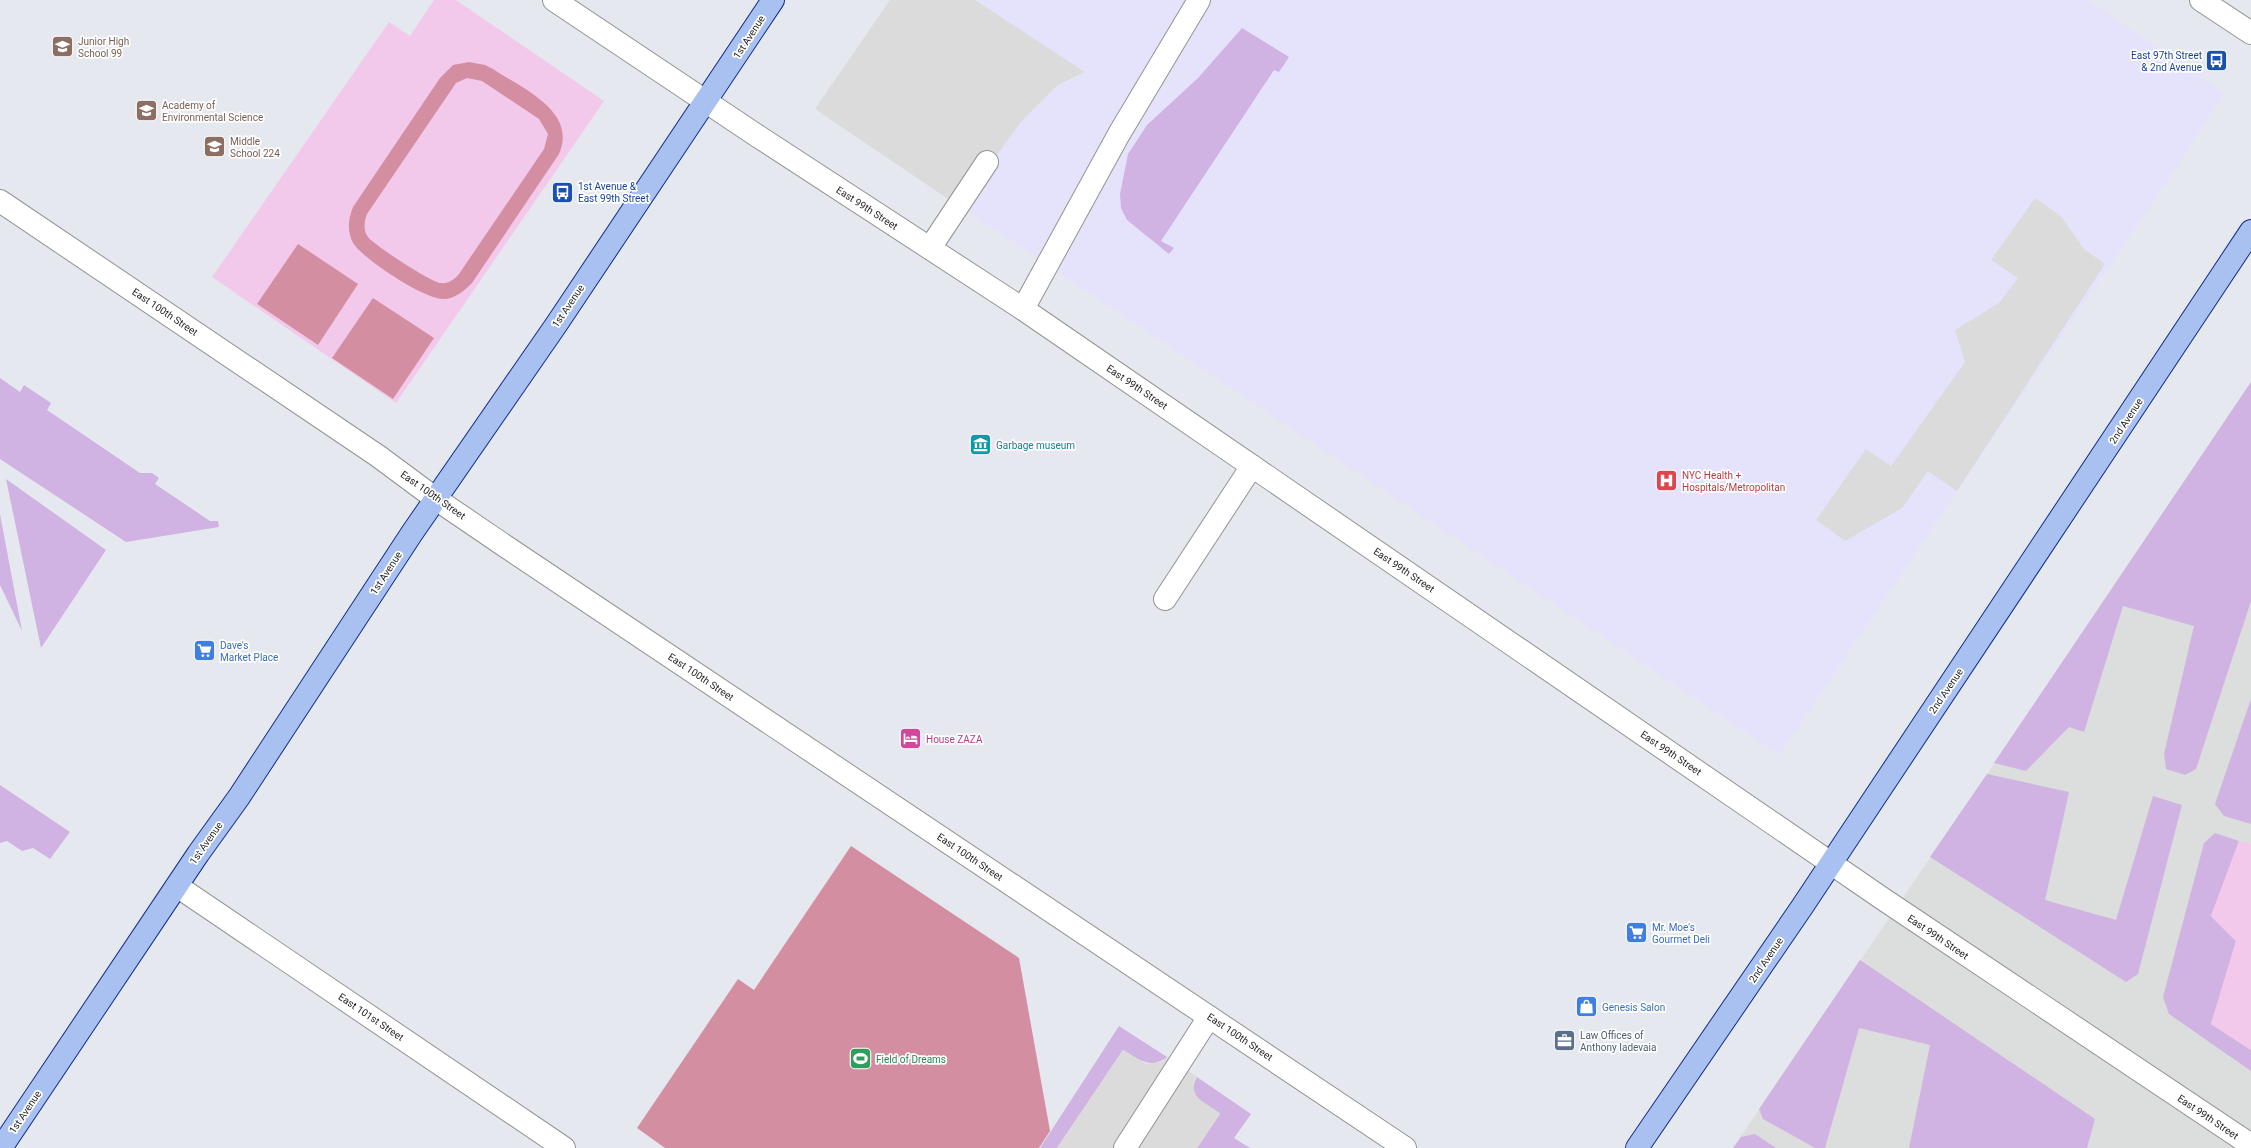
<svg xmlns="http://www.w3.org/2000/svg" width="2251" height="1148" viewBox="0 0 2251 1148" font-family="Roboto,sans-serif">
  <style>
    .residential { fill: #dcdddd }
    .education { fill: #e5e3fb }
    .grass { fill: #d0b3e3 }
    .park { fill: #f3c9eb }
    .pitch { fill: #d48ea2; fill-rule: evenodd }
    .parking { fill: #dbdbdb }
    .lines { fill: none; stroke-linecap: round; stroke-linejoin: round }
    .service-casing { stroke: #939393; stroke-width: 24 }
    .minor-casing { stroke: #939393; stroke-width: 24 }
    .primary-casing { stroke: #122d88; stroke-width: 24 }
    .service { stroke: #fff; stroke-width: 22 }
    .minor { stroke: #fff; stroke-width: 22 }
    .primary { stroke: #a9c1f1; stroke-width: 22 }
    .labels { text-anchor: middle; dominant-baseline: central; stroke-width: 3.5; stroke-linejoin: round; paint-order: stroke }
    .street-label { font-size: 10px; fill: #1f1f1f; stroke: #fff }
    .education-label { font-size: 10px; fill: #785e54; stroke: #fff; text-anchor: start }
    .transit-label { font-size: 10px; fill: #164399; stroke: #fff; text-anchor: end }
    .culture-label { font-size: 10px; fill: #0d838f; stroke: #fff; text-anchor: start }
    .health-label { font-size: 10px; fill: #be3a42; stroke: #fff; text-anchor: start }
    .shop-label { font-size: 10px; fill: #366cbe; stroke: #fff; text-anchor: start }
    .hotel-label { font-size: 10px; fill: #b23c85; stroke: #fff; text-anchor: start }
    .service-label { font-size: 10px; fill: #4e5e75; stroke: #fff; text-anchor: start }
    .leisure-label { font-size: 10px; fill: #27864d; stroke: #fff; text-anchor: start }
  </style>
  <rect width="100%" height="100%" fill="#e6e8ef"/>
  <path class="residential" d="M2251 382V1148H1733L1987 774Z"/>
  <path class="education" d="M890 0H2088L2224 93 2175 169 1779 755 815 109Z"/>
  <g class="grass">
    <path d="M1242 28 1289 57 1279 72 1274 70 1161 241 1174 248 1169 254 1127 220 1121 208 1120 194 1128 154 1147 125 1198 78Z"/>
    <path d="M0 378 20 392 24 385 51 403 47 410 140 473H152L159 478 155 484 210 521H218L219 527 126 542 0 459Z"/>
    <path d="M2251 382V601L2196 769 2185 775 2166 769 2164 754 2194 626 2123 606 2084 732 2069 727 2026 771 1994 763Z"/>
    <path d="M6 479 106 550 41 648Z"/>
    <path d="M0 514 22 631 0 585Z"/>
    <path d="M2251 699V824L2224 816 2215 804Z"/>
    <path d="M1987 774 2069 792 2045 900 2116 920 2153 796 2182 805 2138 974 2126 982 1930 857Z"/>
    <path d="M0 785 70 832 50 859 33 848 22 851 7 841 0 843Z"/>
    <path d="M2215 833 2239 841 2211 916 2236 941 2211 1024 2251 1050V1071L2169 1014 2163 997 2204 843Z"/>
    <path d="M1860 960 2095 1119 2087 1148H1909L1930 1045 1859 1028 1825 1148H1815L1763 1119 1759 1109Z"/>
    <path d="M1119 1026 1167 1057C1151 1070 1138 1059 1123 1050L1057 1148H1040Z"/>
    <path d="M1197 1077 1251 1114 1234 1138 1250 1148H1197L1220 1114C1207 1105 1185 1096 1197 1077Z"/>
    <path d="M1755 1134 1776 1148H1733L1741 1137Z"/>
  </g>
  <g class="park">
    <path d="M434 0H456L604 101 396 403 212 277 389 22 410 36Z"/>
    <path d="M2239 841 2251 844V1050L2211 1024 2236 941 2211 916Z"/>
  </g>
  <g class="pitch">
    <path d="M469 62 485 65 493 69C521 88 578 111 559 154L472 283C464 291 455 299 443 299 424 299 363 259 353 243 347 231 348 219 353 207L440 78 453 65ZM467 78 482 81 539 119 548 134 544 149 459 274C454 280 448 284 440 283 431 282 374 245 368 237 363 230 364 222 367 214L456 83Z"/>
    <path d="M298 244 358 284 318 345 257 304Z"/>
    <path d="M373 298 434 338 393 399 332 358Z"/>
    <path d="M851 846 1019 958 1050 1131 1039 1148H665L637 1128 738 979 754 990Z"/>
  </g>
  <g class="parking">
    <path d="M890 0H975L1085 72 1058 85 1020 123 960 207 815 109Z"/>
    <path d="M2035 198 2061 216 2084 249 2105 264 1957 491 1928 471 1902 508 1845 541 1816 520 1866 449 1891 466 1965 362 1955 330 1999 303 2018 278 1991 260Z"/>
    <path d="M1123 1050 1146 1064 1161 1062 1167 1057 1197 1077 1193 1082V1088L1197 1098 1220 1113 1197 1148H1057Z"/>
  </g>
  <g class="lines">
    <defs>
      <g id="service">
        <path d="M930 248 987 162"/>
        <path d="M1023 309 1119 134 1199 0"/>
        <path d="M1165 599 1252 466"/>
        <path d="M1125 1148 1209 1017"/>
      </g>
      <g id="minor">
        <path d="M554 0 756 135 1023 309 1886 901 2251 1145"/>
        <path d="M2201 0 2251 33"/>
        <path d="M0 201 378 456 436 499 505 546 1405 1148"/>
        <path d="M177 886 564 1148"/>
      </g>
      <g id="primary">
        <path d="M1 1148 198 854 239 797 412 533 556 325 773 0"/>
        <path d="M1637 1148 1802 907 2251 231"/>
      </g>
    </defs>
    <use href="#service" class="service-casing"/>
    <use href="#minor" class="minor-casing"/>
    <use href="#primary" class="primary-casing"/>
    <use href="#service" class="service"/>
    <use href="#minor" class="minor"/>
    <use href="#primary" class="primary"/>
  </g>
  <defs>
    <symbol id="school-square" viewBox="-11 -11 22 22"><rect x="-9" y="-9" width="18" height="18" rx="4" fill="#8d6e63" stroke="#fff"/><path d="M0-5L7-2L0 1L-7-2ZM-4 1L0 2.5L4 1V4Q0 6-4 4Z" fill="#fff"/></symbol>
    <symbol id="bus-square" viewBox="-11 -11 22 22"><rect x="-9" y="-9" width="18" height="18" rx="4" fill="#1a4fb4" stroke="#fff"/><path d="M-5-6H5V4H4V6H2V4H-2V6H-4V4H-5ZM-3.5-4V0h7V-4ZM-3.5 1.2v1.5H-2V1.2ZM2 1.2v1.5H3.5V1.2Z" fill="#fff"/></symbol>
    <symbol id="museum-square" viewBox="-11 -11 22 22"><rect x="-9" y="-9" width="18" height="18" rx="4" fill="#0f9aa8" stroke="#fff"/><path d="M0-6L6-3V-2H-6V-3ZM-5-1h2V3h-2ZM-1-1h2V3h-2ZM3-1h2V3H3ZM-6 4H6V6H-6Z" fill="#fff"/></symbol>
    <symbol id="hospital-square" viewBox="-11 -11 22 22"><rect x="-9" y="-9" width="18" height="18" rx="4" fill="#e0444e" stroke="#fff"/><path d="M-5-5h3v3.5h4V-5h3V5h-3V1.5h-4V5h-3Z" fill="#fff"/></symbol>
    <symbol id="supermarket-square" viewBox="-11 -11 22 22"><rect x="-9" y="-9" width="18" height="18" rx="4" fill="#3f7fe0" stroke="#fff"/><path d="M-6-5.5h2.5l.6 2H6L4.5 2H-2.5L-4.4-4H-6ZM-1.5 3.2a1.3 1.3 0 1 0 .1 0ZM3 3.2a1.3 1.3 0 1 0 .1 0Z" fill="#fff"/></symbol>
    <symbol id="hotel-square" viewBox="-11 -11 22 22"><rect x="-9" y="-9" width="18" height="18" rx="4" fill="#d1479c" stroke="#fff"/><path d="M-6-4.5h1.5V1H6V5H4.5V3h-9V5H-6ZM-4 0a1.8 1.8 0 1 1 3.6 0ZM.5 0V-2.5h3Q6-2.5 6 0Z" fill="#fff"/></symbol>
    <symbol id="shop-square" viewBox="-11 -11 22 22"><rect x="-9" y="-9" width="18" height="18" rx="4" fill="#3f7fe0" stroke="#fff"/><path d="M-5-2.5h2.3a2.7 3.5 0 0 1 5.4 0H5L5.5 6h-11ZM-1.5-2.5h3a1.5 2.3 0 0 0-3 0Z" fill="#fff"/></symbol>
    <symbol id="office-square" viewBox="-11 -11 22 22"><rect x="-9" y="-9" width="18" height="18" rx="4" fill="#5c6f8a" stroke="#fff"/><path d="M-6-3h4V-5.5h4V-3h4V5H-6ZM-1-4.5V-3h2v-1.5ZM-6 0V1H6V0Z" fill="#fff"/></symbol>
    <symbol id="stadium-square" viewBox="-11 -11 22 22"><rect x="-9" y="-9" width="18" height="18" rx="4" fill="#2e9e5b" stroke="#fff"/><path d="M0-5a6.5 5 0 1 0 0 10a6.5 5 0 1 0 0-10ZM-3.5-1.8h7v3.6h-7Z" fill="#fff"/></symbol>
  </defs>
  <g fill-rule="evenodd">
    <use href="#school-square" x="50" y="34" width="25" height="25"/>
    <use href="#bus-square" x="2204" y="48" width="25" height="25"/>
    <use href="#school-square" x="134" y="98" width="25" height="25"/>
    <use href="#school-square" x="202" y="134" width="25" height="25"/>
    <use href="#bus-square" x="550" y="180" width="25" height="25"/>
    <use href="#museum-square" x="968" y="432" width="25" height="25"/>
    <use href="#hospital-square" x="1654" y="468" width="25" height="25"/>
    <use href="#supermarket-square" x="192" y="638" width="25" height="25"/>
    <use href="#hotel-square" x="898" y="726" width="25" height="25"/>
    <use href="#supermarket-square" x="1624" y="920" width="25" height="25"/>
    <use href="#shop-square" x="1574" y="994" width="25" height="25"/>
    <use href="#office-square" x="1552" y="1028" width="25" height="25"/>
    <use href="#stadium-square" x="848" y="1046" width="25" height="25"/>
  </g>
  <g class="labels">
    <g class="street-label">
      <text transform="translate(749 37) rotate(-57)">1st Avenue</text>
      <text transform="translate(867 208) rotate(33)">East 99th Street</text>
      <text transform="translate(568 306) rotate(-56)">1st Avenue</text>
      <text transform="translate(165 312) rotate(34)">East 100th Street</text>
      <text transform="translate(1137 387) rotate(34)">East 99th Street</text>
      <text transform="translate(2126 421) rotate(-57)">2nd Avenue</text>
      <text transform="translate(433 495) rotate(35)">East 100th Street</text>
      <text transform="translate(1404 570) rotate(34)">East 99th Street</text>
      <text transform="translate(386 573) rotate(-57)">1st Avenue</text>
      <text transform="translate(701 677) rotate(34)">East 100th Street</text>
      <text transform="translate(1946 691) rotate(-56)">2nd Avenue</text>
      <text transform="translate(1671 753) rotate(34)">East 99th Street</text>
      <text transform="translate(206 843) rotate(-55)">1st Avenue</text>
      <text transform="translate(970 857) rotate(34)">East 100th Street</text>
      <text transform="translate(1938 937) rotate(34)">East 99th Street</text>
      <text transform="translate(1766 960) rotate(-56)">2nd Avenue</text>
      <text transform="translate(371 1017) rotate(34)">East 101st Street</text>
      <text transform="translate(1240 1037) rotate(34)">East 100th Street</text>
      <text transform="translate(25 1112) rotate(-56)">1st Avenue</text>
      <text transform="translate(2208 1117) rotate(34)">East 99th Street</text>
    </g>
    <g class="education-label">
      <text x="78" y="41">Junior High<tspan x="78" dy="12">School 99</tspan></text>
      <text x="162" y="105">Academy of<tspan x="162" dy="12">Environmental Science</tspan></text>
      <text x="230" y="141">Middle<tspan x="230" dy="12">School 224</tspan></text>
    </g>
    <g class="transit-label">
      <text x="2202" y="55">East 97th Street<tspan x="2202" dy="12">&amp; 2nd Avenue</tspan></text>
      <text x="578" y="186" text-anchor="start">1st Avenue &amp;<tspan x="578" dy="12">East 99th Street</tspan></text>
    </g>
    <g class="culture-label">
      <text x="996" y="445">Garbage museum</text>
    </g>
    <g class="health-label">
      <text x="1682" y="475">NYC Health +<tspan x="1682" dy="12">Hospitals/Metropolitan</tspan></text>
    </g>
    <g class="shop-label">
      <text x="220" y="645">Dave's<tspan x="220" dy="12">Market Place</tspan></text>
      <text x="1652" y="927">Mr. Moe's<tspan x="1652" dy="12">Gourmet Deli</tspan></text>
      <text x="1602" y="1007">Genesis Salon</text>
    </g>
    <g class="hotel-label">
      <text x="926" y="739">House ZAZA</text>
    </g>
    <g class="service-label">
      <text x="1580" y="1035">Law Offices of<tspan x="1580" dy="12">Anthony Iadevaia</tspan></text>
    </g>
    <g class="leisure-label">
      <text x="876" y="1059">Field of Dreams</text>
    </g>
  </g>
</svg>
